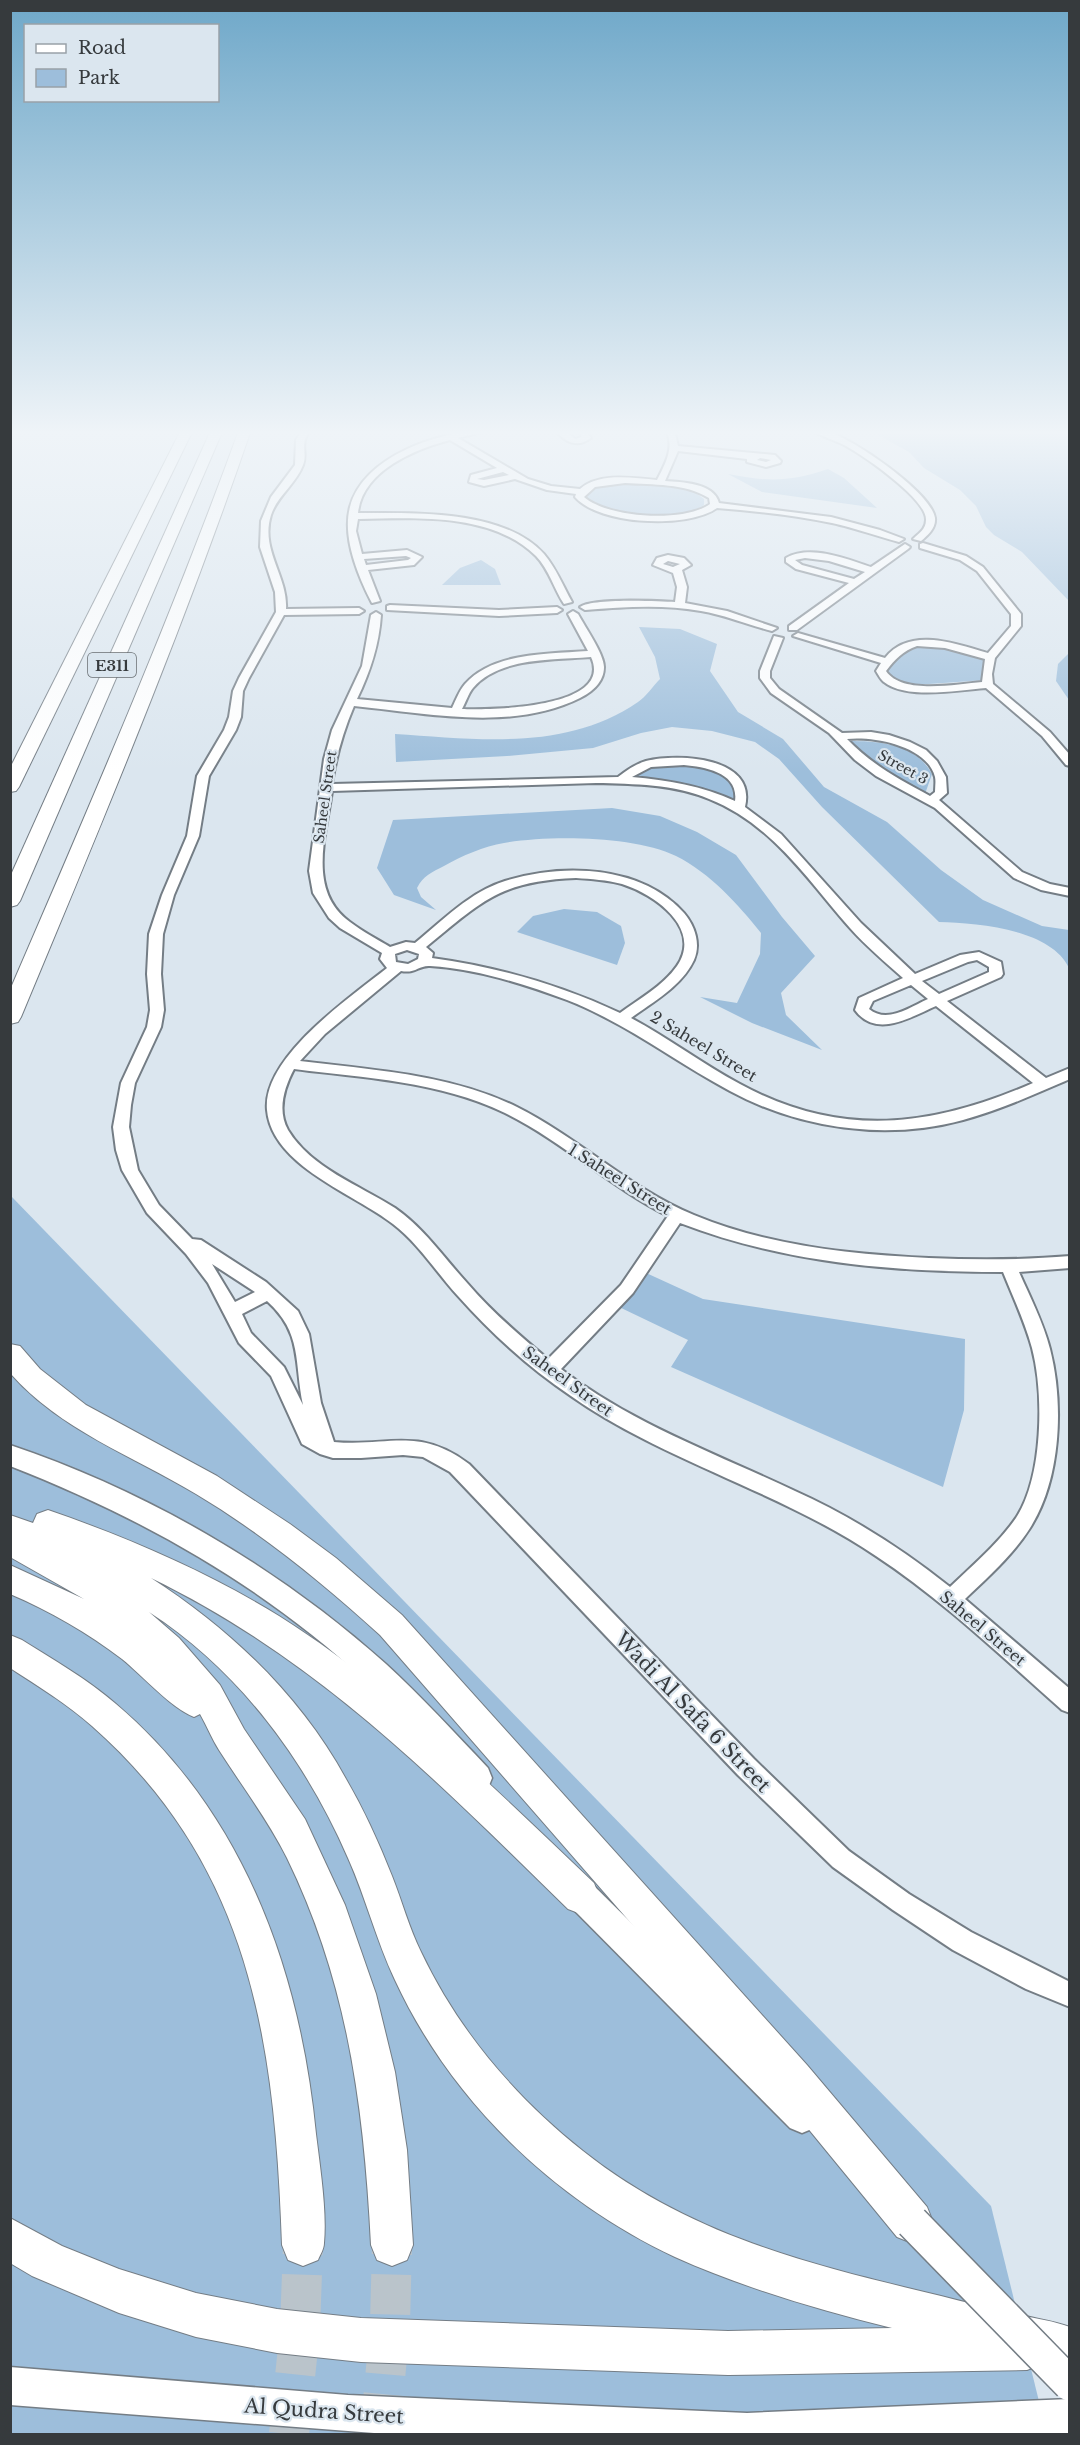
<svg xmlns="http://www.w3.org/2000/svg" width="1080" height="2445" viewBox="0 0 1080 2445" font-family="'Libre Baskerville',serif">
  <style>
    .green { fill: #9dbedb }
    .lines { fill: none; stroke-linecap: round; stroke-linejoin: round }
    .highway-tunnel { stroke: #bac4cb; stroke-width: 40; stroke-dasharray: 40 20; stroke-linecap: butt }
    .minor-casing { stroke: #747d85; stroke-width: 4 }
    .major-casing { stroke: #747d85; stroke-width: 3 }
    .highway-casing { stroke: #747d85; stroke-width: 2 }
    .minor { fill: #fff; fill-rule: evenodd }
    .major { fill: #fff; fill-rule: evenodd }
    .highway { fill: #fff; fill-rule: evenodd }
    .major-bridge-casing { stroke: #747d85; stroke-width: 36; stroke-linecap: butt }
    .major-bridge { stroke: #fff; stroke-width: 33 }
    .labels { text-anchor: middle; dominant-baseline: central; stroke-width: 4.5; stroke-linejoin: round; paint-order: stroke }
    .far-street-label { font-size: 14px; fill: #363a3d; stroke: #dbe6ef }
    .shield { fill: #dbe6ef; stroke: #686e72; stroke-width: 1.5 }
    .shield-label { font-size: 15px; font-weight: bold; fill: #363a3d }
    .street-label { font-size: 16px; fill: #363a3d; stroke: #dbe6ef }
    .near-street-label { font-size: 20px; fill: #363a3d; stroke: #dbe6ef }
  </style>
  <rect width="100%" height="100%" fill="#dbe6ef"/>
  <g class="green">
    <path d="M869 430H1069V601L1022 552 994 535 986 527 976 506 960 490 924 468 909 452Z"/>
    <path d="M828 469 844 478 877 508 762 492 728 474C768 482 790 482 828 469Z"/>
    <path d="M616 482C643 484 683 480 704 499V505C678 524 612 515 585 500 588 486 604 485 616 482Z"/>
    <path d="M481 560 495 569 501 585H442L460 568Z"/>
    <path d="M639 627 680 629 717 644 710 671 738 712 783 739 824 787 887 822 941 870 983 900 1042 926 1069 930V968C1051 929 977 923 939 922L822 807 779 759 755 742 712 731 672 727 641 733 593 748 507 756 396 762 395 734C477 739 565 752 638 702 646 697 653 686 660 679L655 657Z"/>
    <path d="M922 644 988 655 982 667 985 680 915 685 890 678 887 669C896 657 907 647 922 644Z"/>
    <path d="M1069 653V700L1056 681 1058 664Z"/>
    <path d="M849 741C880 741 916 744 932 774L925 794C896 781 869 766 849 741Z"/>
    <path d="M694 764C714 770 729 773 738 793L734 802 718 794 634 777 647 767Z"/>
    <path d="M612 808 660 816 697 832 736 855 782 917 815 956 781 993 786 1015 822 1050 752 1023 700 997 737 1003 760 954 761 933C738 904 710 873 676 856 634 836 550 835 504 843 484 846 462 856 444 866 432 872 423 876 417 888L421 897 436 910 394 895 377 868 393 820Z"/>
    <path d="M564 909 597 912 621 926 625 943 617 965 517 932 533 916Z"/>
    <path d="M11 1196 991 2206 1047 2434H11Z"/>
    <path d="M644 1272 703 1299 965 1339 964 1410 943 1487 671 1367 688 1340 617 1306Z"/>
  </g>
  <g class="lines">
    <g class="highway-tunnel">
      <path d="M289 2434 300 2329 303 2245"/>
      <path d="M380 2434 390 2324 392 2245"/>
    </g>
    <defs>
      <g id="minor">
        <path d="M302 430H310C299 445 308 452 303 465 296 484 277 496 271 515 260 550 288 576 286 609L359 608 364 611 359 614 284 615 249 678 243 691 241 717 236 730 209 776 199 836 174 895 163 934 161 974 164 1010 161 1027 135 1083 131 1105 129 1127 138 1170 159 1205 192 1239 201 1240 266 1282 298 1311 309 1334 321 1403 334 1442C389 1447 418 1426 469 1464L754 1759 849 1851 909 1894 971 1932 1070 1982V2007L1026 1989 953 1950 893 1910 833 1867 738 1775 450 1472 423 1457 403 1455 361 1458H333L320 1454 302 1444 271 1376 239 1343 208 1283 186 1254 147 1213 122 1170 116 1150 113 1127 121 1083 147 1027 150 1010 147 974 149 934 162 895 187 836 197 776 224 730 229 717 233 691 239 678 276 612 275 592 260 547 261 521 271 497 295 465 296 440ZM212 1264 255 1292 235 1302ZM267 1301C303 1333 294 1363 303 1405L284 1367 251 1333 242 1314Z"/>
        <path d="M490 430 458 438 528 479 551 486 580 489C599 472 633 478 657 480 665 464 675 448 666 430H674L678 446 775 455 781 461 780 463 766 467 747 462V459L678 451 665 481C682 482 714 483 719 503L831 517 880 530 904 539 899 542C877 536 855 528 832 523 794 515 755 511 717 508 688 529 599 525 575 497L576 494 547 490 515 479 484 486 469 482 471 475 497 468 450 440C415 449 362 471 358 513 414 513 503 509 544 554 556 568 563 586 572 602L564 604C554 589 549 569 536 556 492 512 414 518 358 519L356 531 362 554 407 550 422 557 414 565 368 570 380 601 372 603C358 576 342 537 350 507 364 455 442 430 490 430ZM760 458 771 460 766 462 757 460ZM503 472 509 475 484 480 477 479ZM625 483C653 485 685 483 709 498L710 504C684 523 608 518 584 497L595 487ZM406 556 411 558 408 560 366 565 364 559Z"/>
        <path d="M556 430H564L575 439 582 437 578 430H586L591 438C578 448 565 443 556 430Z"/>
        <path d="M812 430C817 430 822 430 826 431 851 437 931 492 935 518 936 528 928 535 921 541L913 539C919 533 926 529 926 520 927 499 864 456 846 446 835 440 822 437 812 430Z"/>
        <path d="M923 543 966 556 983 567 1021 614V626L995 658 992 674 993 684 1050 732 1070 755V766L1066 765 1042 736 986 688C959 690 906 700 884 682 881 680 878 674 876 671L881 663 793 636 798 633 885 658C910 626 956 644 988 653L1011 626V614L977 571 960 560 920 548V544ZM917 646 945 648 985 659 982 682C957 684 902 695 886 671 895 659 903 651 917 646Z"/>
        <path d="M905 544 910 547 908 549 797 630H789V626L849 583 796 569 786 562V558C811 544 846 559 871 567ZM805 558 829 561 865 572 854 579 802 565 795 560Z"/>
        <path d="M668 555 684 558 691 565 682 570 687 587 685 603 727 611 777 628 772 631C748 625 725 615 701 611 662 604 624 607 585 610L580 607C593 598 657 601 675 602L677 587 673 573 653 565 657 558ZM668 561 680 564 673 567 663 564Z"/>
        <path d="M390 605 499 610 557 607 562 610 557 613 499 616 387 610V606Z"/>
        <path d="M573 611 578 614C585 627 604 654 604 667 604 682 592 692 580 698 512 732 426 713 354 706 343 732 336 756 332 784L618 777C627 770 636 764 646 761 679 753 757 757 745 807L781 834 861 923 915 974 960 955 979 952 1001 962 1003 974 1001 977 947 1001 1046 1078 1070 1068V1079C1035 1094 1000 1110 963 1120 886 1141 800 1129 730 1091 674 1061 626 1023 567 1000 524 984 477 969 430 966 419 965 415 974 401 971L325 1034 300 1061C373 1070 450 1074 517 1107 579 1138 629 1188 694 1215 769 1246 849 1254 929 1258 976 1260 1023 1260 1070 1256V1268L1019 1272C1030 1297 1043 1322 1050 1349 1064 1404 1061 1479 1030 1528 1013 1555 988 1577 965 1599L1070 1689V1713L1062 1710C1002 1657 943 1600 876 1556 780 1491 665 1462 571 1396 529 1368 491 1333 458 1296 436 1272 419 1244 393 1224 355 1194 272 1166 267 1110 262 1058 349 998 387 968L380 959 382 953 340 928 329 918 313 893 309 871 324 759 332 730 362 666 371 615 376 612 381 615C379 646 370 672 357 699L452 708C456 700 459 691 465 684 493 652 549 654 588 651L568 614ZM591 657C615 709 488 710 462 709 466 702 468 694 473 688 499 657 554 660 591 657ZM684 765C706 767 739 773 735 801 702 786 668 780 632 777L651 767ZM596 783C634 784 674 784 709 799 772 824 807 879 850 928 866 946 885 962 903 978L859 998 855 1010C876 1039 911 1017 936 1006L1033 1083C932 1127 841 1139 740 1084 702 1064 669 1038 631 1018 653 1002 682 986 694 960 701 944 695 926 684 913 641 865 563 863 505 881 470 892 443 920 415 943L406 942 390 947C377 939 363 932 350 922 307 891 326 836 332 791ZM576 878C591 879 607 880 622 884 654 894 703 928 677 966 663 986 639 999 620 1013 560 985 498 967 432 958L433 953 426 947C482 901 500 881 576 878ZM407 950 419 954 418 959 408 964 396 962 395 954ZM977 960 989 967V972L939 994 922 981 968 962ZM911 985 928 999C910 1007 887 1024 869 1009L873 1001ZM294 1069C365 1078 439 1081 505 1113 562 1141 610 1187 668 1216L621 1285 548 1359C520 1336 492 1312 468 1284 444 1258 424 1228 395 1208 359 1185 311 1168 288 1130 277 1110 284 1088 294 1069ZM680 1223C784 1263 892 1272 1003 1272 1013 1297 1025 1322 1032 1348 1044 1394 1043 1477 1016 1518 998 1544 973 1565 950 1587 902 1549 851 1516 795 1491 715 1453 632 1424 561 1369L633 1293Z"/>
        <path d="M774 636 783 638 770 671V678L779 689 842 733 871 732 889 735 910 742 926 750 937 761 946 777 947 793 939 800 1022 872 1050 884 1070 888V896L1041 890 1014 878 935 808 876 776 855 760 829 733 771 693 760 678V671ZM847 739C874 736 927 746 935 777 936 782 935 787 935 792L930 796C899 779 872 765 847 739Z"/>
      </g>
      <g id="major">
        <path d="M10 1445C149 1492 277 1567 386 1664 422 1697 455 1733 488 1768L492 1778 488 1788 478 1792 468 1788C435 1752 403 1715 367 1682 262 1585 143 1518 10 1466Z"/>
        <path d="M576 1875 587 1879 814 2104 819 2116 814 2128 802 2133 790 2128 565 1901 561 1890 565 1879Z"/>
        <path d="M10 2367 348 2395 747 2413 1070 2399V2434H387L10 2405Z"/>
      </g>
      <g id="highway">
        <path d="M181 430H193L19 787 16 791 10 792V768Z"/>
        <path d="M211 430H223L20 901 17 905 10 907V877Z"/>
        <path d="M239 430H251C183 629 102 823 21 1017L18 1022 10 1024V990C90 805 170 620 239 430Z"/>
        <path d="M10 1344 20 1346 40 1369 86 1405 217 1476 290 1524 336 1558 402 1615 807 2065 927 2207 933 2222 927 2237 912 2243 897 2237 779 2093 380 1635C323 1583 263 1534 196 1494 133 1456 60 1430 10 1373Z"/>
        <path d="M48 1510C129 1538 206 1571 279 1616 396 1690 494 1788 594 1883L599 1896 594 1909 581 1914 568 1909C437 1781 318 1659 151 1578 230 1629 300 1695 346 1779 364 1810 379 1843 392 1876 402 1901 409 1928 421 1952 458 2030 515 2097 583 2151 690 2236 811 2265 941 2296 968 2303 994 2309 1021 2315 1037 2319 1054 2321 1070 2327V2367L1063 2369 1042 2364 1027 2370 728 2375 361 2362 277 2353 196 2337 119 2313 32 2276 10 2263V2218L62 2246 119 2269 196 2293 277 2309 361 2318 728 2331 892 2328C819 2310 744 2288 675 2257 554 2200 451 2101 395 1980 376 1940 366 1898 348 1858 306 1761 239 1670 149 1612L179 1638 220 1685 244 1729 305 1819 345 1905 376 1994 395 2072 407 2150 413 2245 407 2260 392 2266 377 2260 371 2245C364 2108 348 1983 287 1858 268 1820 242 1786 219 1750 212 1739 207 1726 200 1714L194 1717C171 1708 143 1676 122 1659 88 1633 50 1611 10 1594V1565L84 1599 10 1557V1515L33 1523 37 1514Z"/>
        <path d="M10 1635 22 1640C54 1660 87 1679 116 1704 244 1813 300 1971 316 2134 320 2167 327 2211 324 2243 324 2249 320 2255 318 2260L303 2266 288 2260 282 2245C275 2044 252 1867 92 1726 67 1704 38 1686 10 1668Z"/>
      </g>
    </defs>
    <use href="#minor" class="minor-casing"/>
    <use href="#major" class="major-casing"/>
    <use href="#highway" class="highway-casing"/>
    <use href="#minor" class="minor"/>
    <use href="#major" class="major"/>
    <use href="#highway" class="highway"/>
    <defs>
      <path id="major-bridge" d="M912 2222 1070 2384"/>
    </defs>
    <use href="#major-bridge" class="major-bridge-casing"/>
    <use href="#major-bridge" class="major-bridge"/>
  </g>
  <linearGradient id="sky" x2="0" y2="1"><stop stop-color="#6fa8c9"/><stop offset="0.56" stop-color="#eff4f8"/><stop offset="1" stop-color="#eff4f8" stop-opacity="0"/></linearGradient>
  <rect width="1080" height="773" fill="url(#sky)"/>
  <g class="labels">
    <g class="far-street-label">
      <text transform="translate(903 767) rotate(29)">Street 3</text>
      <text transform="translate(325 797) rotate(-82)">Saheel Street</text>
    </g>
    <rect class="shield" x="88" y="653" width="48" height="24" rx="4.5"/>
    <g class="shield-label">
      <text x="112" y="665">E311</text>
    </g>
    <g class="street-label">
      <text transform="translate(704 1046) rotate(31)">2 Saheel Street</text>
      <text transform="translate(620 1179) rotate(32)">1 Saheel Street</text>
      <text transform="translate(568 1381) rotate(36)">Saheel Street</text>
      <text transform="translate(983 1628) rotate(40)">Saheel Street</text>
    </g>
    <g class="near-street-label">
      <text transform="translate(693 1712) rotate(46)">Wadi Al Safa 6 Street</text>
      <text transform="translate(324 2411) rotate(4)">Al Qudra Street</text>
    </g>
  </g>
  <rect width="1080" height="2445" fill="none" stroke="#363a3d" stroke-width="24"/>
  <rect x="24" y="24" width="195" height="78" fill="#dbe6ef" stroke="#99a1a8" stroke-width="1.5"/>
  <rect x="36" y="44" width="30" height="9" fill="#ffffff" stroke="#99a1a8" stroke-width="1.5"/>
  <text x="78" y="54" font-size="18" fill="#363a3d">Road</text>
  <rect x="36" y="69" width="30" height="18" fill="#9dbedb" stroke="#99a1a8" stroke-width="1.5"/>
  <text x="78" y="84" font-size="18" fill="#363a3d">Park</text>
</svg>
